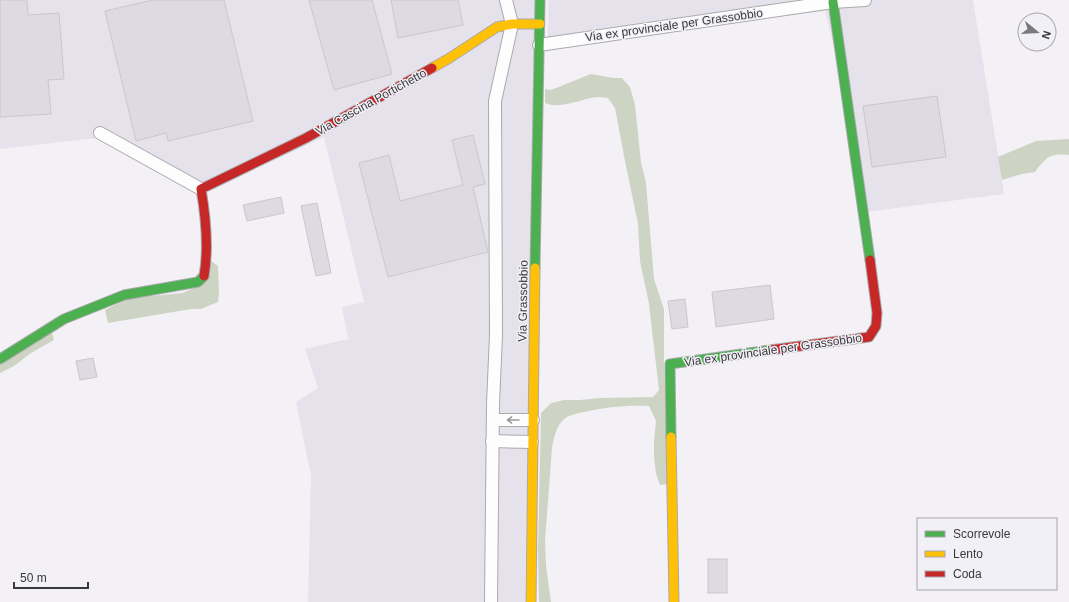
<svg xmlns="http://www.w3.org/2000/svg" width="1069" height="602" viewBox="0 0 1069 602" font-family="Arial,sans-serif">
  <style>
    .built { fill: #e6e2ec }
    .forest { fill: #ced4c4 }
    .building { fill: #dedae2; stroke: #c8c7cb }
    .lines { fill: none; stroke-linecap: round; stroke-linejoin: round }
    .street-casing { stroke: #aaa9ac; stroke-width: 14 }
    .fast-casing { stroke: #aaa9ac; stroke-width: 11 }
    .slow-casing { stroke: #aaa9ac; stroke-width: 11 }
    .jam-casing { stroke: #aaa9ac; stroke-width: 11 }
    .street { stroke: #fdfdfe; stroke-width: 12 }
    .fast { stroke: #4caf50; stroke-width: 9 }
    .slow { stroke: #ffc107; stroke-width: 9 }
    .jam { stroke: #c62828; stroke-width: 9 }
    .oneway { stroke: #9b9a9c }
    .labels { text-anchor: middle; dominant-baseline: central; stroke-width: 3; stroke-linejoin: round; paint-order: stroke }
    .street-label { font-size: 12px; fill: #39383a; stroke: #f2f0f7 }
  </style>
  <rect width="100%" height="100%" fill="#f3f1f6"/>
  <g class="built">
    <path d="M0 0H536L525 602H308L311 476 296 402 318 388 305 349 348 339 342 307 364 302 324 137 200 195 97 138 0 149Z"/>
    <path d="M549 0H973L1002 180 1004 194 858 213 837 59 825 11 673 29 547 49Z"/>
  </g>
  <g class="forest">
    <path d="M591 74 613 78H622L630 87 635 105 641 162 646 183 654 279 664 309V362L668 484 660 485 656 474 654 457V441L656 421 649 406C625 405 607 407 584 412 579 413 573 414 569 416 557 422 554 436 552 448L545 541 546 566 551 602H539L538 552 541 413 551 403 564 400H580L599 398 653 397 659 390 649 304 640 261 638 224 625 161 615 108 608 98C605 98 602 97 599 97 581 98 562 110 545 103V89L551 90Z"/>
    <path d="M1069 139V155C1050 153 1046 157 1035 172L1022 174 1002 180 998 157 1036 141Z"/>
    <path d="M211 261 218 266 219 293 218 302 201 309H191L108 323 105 310 128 298 183 293 204 283Z"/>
    <path d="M52 333 54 340 31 353 14 366 0 373V364Z"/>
  </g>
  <g class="building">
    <path d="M0 0H27L28 15 59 13 64 79 48 80 51 114 0 117Z"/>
    <path d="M153 0H224L253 121 168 141 166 133 136 141 105 11Z"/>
    <path d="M309 0H372L392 74 334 90Z"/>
    <path d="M391 0H458L463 25 398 38Z"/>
    <path d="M937 96 946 157 872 167 863 106Z"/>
    <path d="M473 135 485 184 473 187 488 252 388 277 359 163 389 155 400 201 463 185 452 140Z"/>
    <path d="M281 197 284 213 247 221 243 205Z"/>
    <path d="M317 203 331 273 316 276 301 206Z"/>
    <path d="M770 285 774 319 716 327 712 292Z"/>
    <path d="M685 299 688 327 672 329 668 301Z"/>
    <path d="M93 358 97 377 80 380 76 361Z"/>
    <rect x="708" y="559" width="19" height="34"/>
  </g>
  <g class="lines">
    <defs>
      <g id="street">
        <path d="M539 45 833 2 865 0"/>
        <path d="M100 133 201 189"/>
        <path d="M493 420H533"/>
        <path d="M492 441 532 442"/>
        <path d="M491 602 493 404 496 335 495 101 512 24 506 0"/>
      </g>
      <g id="fast">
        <path d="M833 2 870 260"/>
        <path d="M535 268 540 0"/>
        <path d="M0 359 64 319 124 295 198 282 204 276"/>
        <path d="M671 437 670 364 770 350"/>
      </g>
      <g id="slow">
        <path d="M432 68 448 59 497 27 512 24H540"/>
        <path d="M671 437 674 602"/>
        <path d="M531 602 535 268"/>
      </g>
      <g id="jam">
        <path d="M204 276C209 247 206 218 201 189L306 138 432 68"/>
        <path d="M770 350 869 337 876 326 877 313 870 260"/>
      </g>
    </defs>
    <use href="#street" class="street-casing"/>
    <use href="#fast" class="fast-casing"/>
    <use href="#slow" class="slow-casing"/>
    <use href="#jam" class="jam-casing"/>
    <use href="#street" class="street"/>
    <use href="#fast" class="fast"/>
    <use href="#slow" class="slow"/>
    <use href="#jam" class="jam"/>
  </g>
  <defs><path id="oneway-shaft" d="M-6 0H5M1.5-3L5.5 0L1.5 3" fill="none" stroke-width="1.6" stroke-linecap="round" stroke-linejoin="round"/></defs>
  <use class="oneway" href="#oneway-shaft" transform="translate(513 420) rotate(180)"/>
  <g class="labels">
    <g class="street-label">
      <text transform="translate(674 25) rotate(-8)">Via ex provinciale per Grassobbio</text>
      <text transform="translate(371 102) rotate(-29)">Via Cascina Portichetto</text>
      <text transform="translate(523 301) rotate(-89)">Via Grassobbio</text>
      <text transform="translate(773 350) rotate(-8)">Via ex provinciale per Grassobbio</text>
    </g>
  </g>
  <rect x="917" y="518" width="140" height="72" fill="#f2f0f7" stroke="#a8a6ab"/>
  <rect x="925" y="531" width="20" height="6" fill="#4caf50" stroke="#a8a6ab"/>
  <text x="953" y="538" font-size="12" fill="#39383a">Scorrevole</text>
  <rect x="925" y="551" width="20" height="6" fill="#ffc107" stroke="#a8a6ab"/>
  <text x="953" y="558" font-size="12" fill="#39383a">Lento</text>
  <rect x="925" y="571" width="20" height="6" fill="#c62828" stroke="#a8a6ab"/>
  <text x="953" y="578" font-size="12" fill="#39383a">Coda</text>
  <g transform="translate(1037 32) rotate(108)"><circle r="19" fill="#f2f0f7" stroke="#a8a6ab"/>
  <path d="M0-3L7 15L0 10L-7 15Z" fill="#7a797c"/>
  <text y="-6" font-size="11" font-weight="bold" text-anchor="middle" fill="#39383a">N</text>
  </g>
  <path d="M14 582v6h74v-6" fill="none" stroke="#39383a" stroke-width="2"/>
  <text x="20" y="582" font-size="12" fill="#39383a" stroke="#f2f0f7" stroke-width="3" paint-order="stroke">50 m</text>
</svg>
